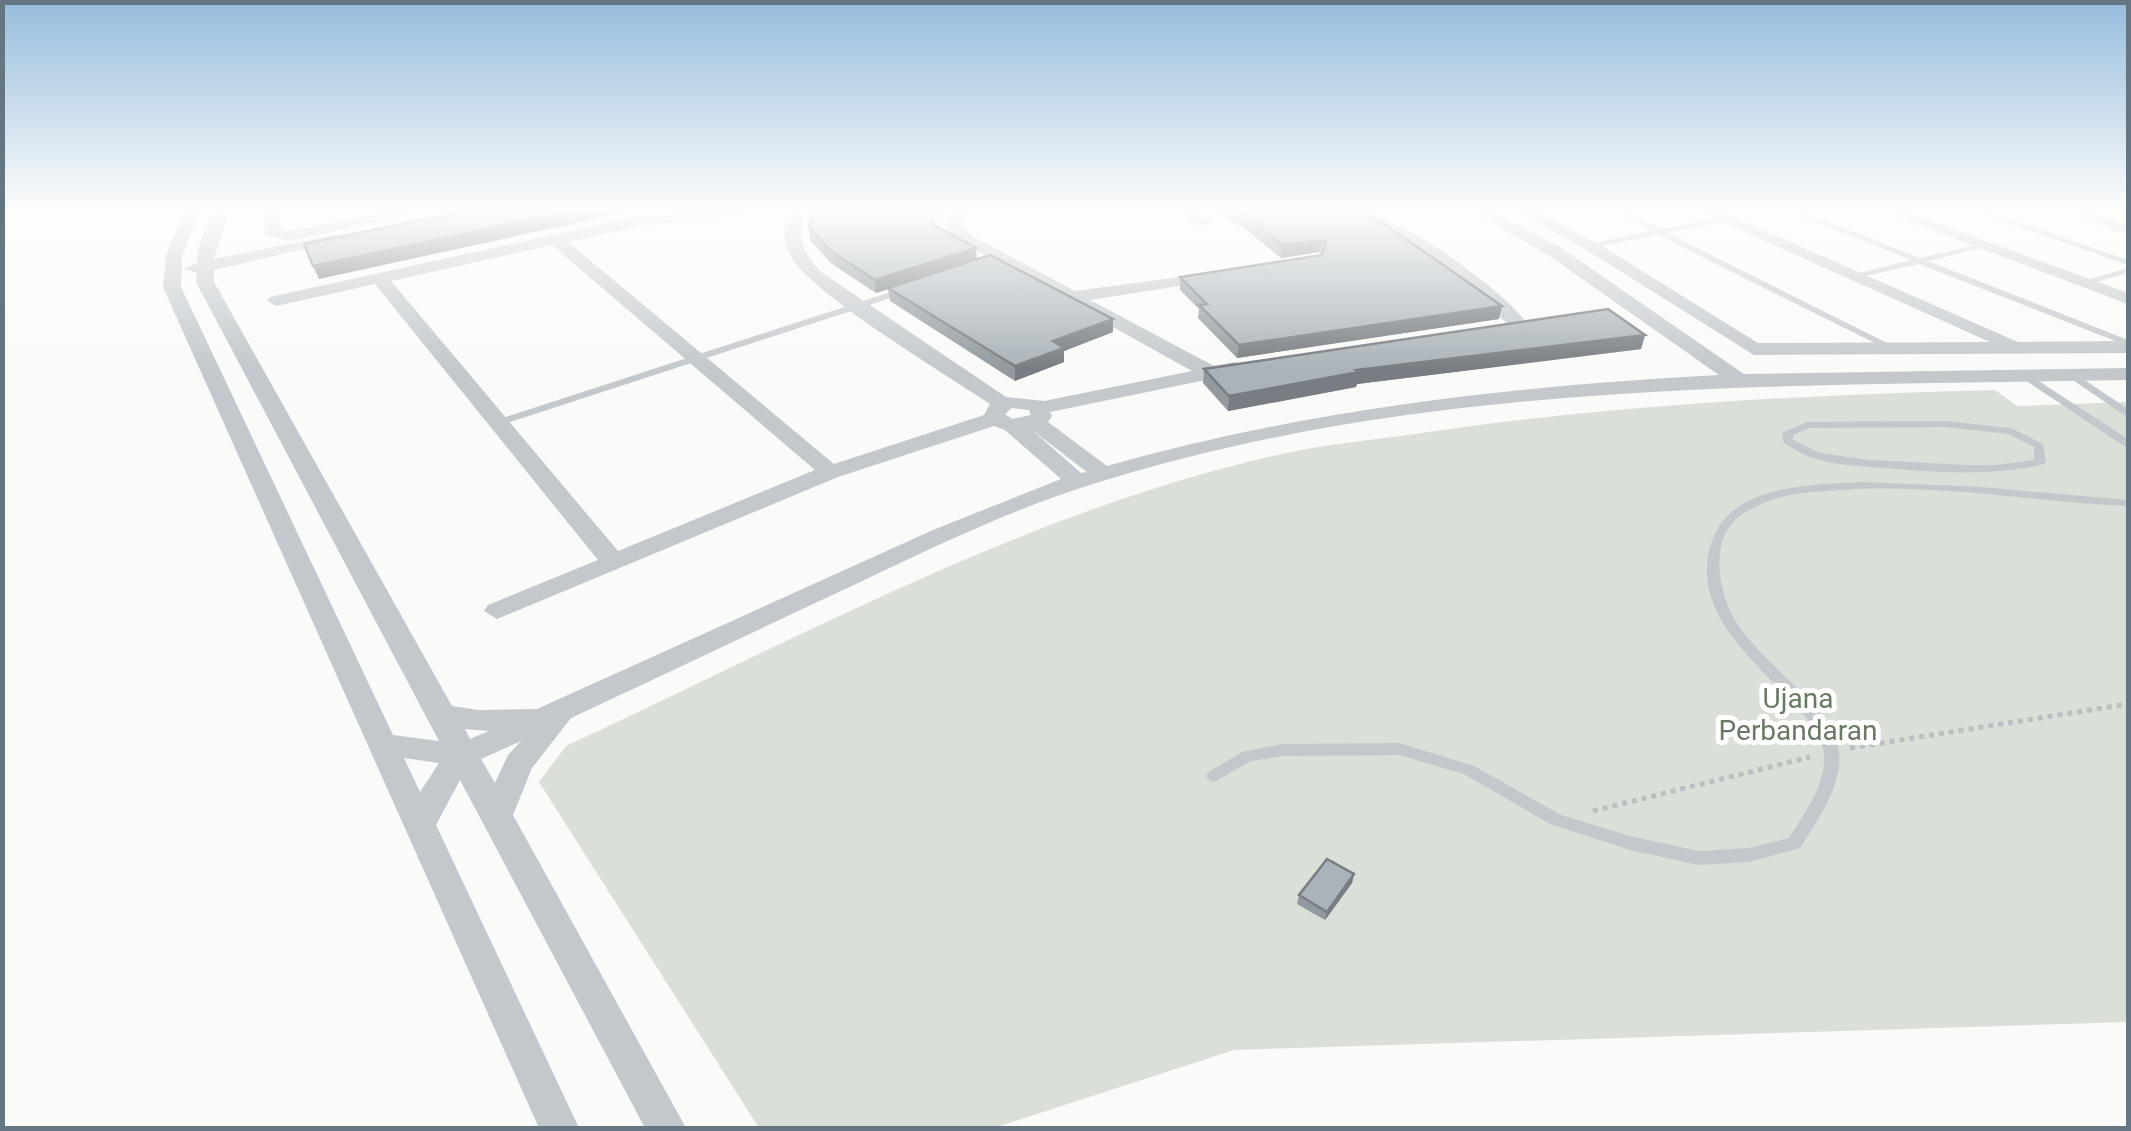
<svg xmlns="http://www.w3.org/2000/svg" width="2131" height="1131" viewBox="0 0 2131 1131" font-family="Roboto,sans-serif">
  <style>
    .green { fill: #dadfd7 }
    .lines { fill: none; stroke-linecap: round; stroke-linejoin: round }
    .path { stroke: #bbbfc2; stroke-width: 5; stroke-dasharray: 5 5; stroke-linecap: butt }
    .service { fill: #c3c8cc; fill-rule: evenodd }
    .minor { fill: #c3c8cc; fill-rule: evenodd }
    .wall { fill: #929a9f }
    .shaded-wall { fill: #777d82 }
    .building { fill: #aab3b9; stroke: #777d82; stroke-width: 2.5 }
    .labels { text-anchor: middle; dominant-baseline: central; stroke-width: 10; stroke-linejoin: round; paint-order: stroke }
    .park-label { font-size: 28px; fill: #687a64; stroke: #fff }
  </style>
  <rect width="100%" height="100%" fill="#fafaf8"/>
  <path class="green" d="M1995 390 2017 406 2128 402V1022L1234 1050 994 1128H759L539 782 566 746C797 639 1038 506 1287 453 1329 444 1372 440 1415 434 1607 405 1800 395 1995 390Z"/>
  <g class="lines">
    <g class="path">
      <path d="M1850 748 2128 704"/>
      <path d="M1593 811 1810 757"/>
    </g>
    <g class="service">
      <path d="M1611 210H1622L1660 229 1726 217V221L1667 233 1899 349 1897 351H1891L1658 235 1588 248V244L1651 231Z"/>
      <path d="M1786 210H1798L1920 258 1985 243V247L1928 261 2128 340V346L1919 264 1852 279V275L1911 260Z"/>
      <path d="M1972 210H1984L2128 260V265Z"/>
      <path d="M911 212 957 215 961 217 957 219 914 216H911Z"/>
      <path d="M2128 268V273L2085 285 2081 282Z"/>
      <path d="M903 288 907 291 906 293 501 425 497 426 492 423 493 421Z"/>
      <path d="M2023 371 2128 439V447L2124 446 2019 376 2018 374Z"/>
      <path d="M2071 371 2128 409V416L2124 415 2067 376 2066 374Z"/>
      <path d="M1945 421 2011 428 2043 444 2046 462 2044 464C1991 477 1935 472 1881 468 1858 466 1834 465 1812 458 1802 454 1793 449 1784 443L1782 433 1807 422ZM1945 427 2008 434 2034 447V460L1997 465H1967L1869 460 1820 453 1793 440V435L1808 428Z"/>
      <path d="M1862 482 1981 487 2128 500V506C2033 502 1937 483 1841 490 1816 492 1789 492 1766 502 1756 506 1741 514 1734 521 1711 545 1719 589 1732 615 1754 658 1833 708 1839 751 1843 785 1817 821 1800 848L1749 862 1698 865 1630 850 1550 824 1464 774 1399 755 1283 756 1251 761 1214 782 1209 780 1206 776 1209 772 1242 752 1283 744 1399 743 1474 766 1561 815 1630 836 1698 851 1749 848 1789 838C1805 813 1830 779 1823 748 1820 731 1805 716 1794 704 1754 660 1690 612 1711 544 1729 484 1810 485 1862 482Z"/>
    </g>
    <g class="minor">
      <path d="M185 210H201L182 256 181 287 393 735 439 741 196 282 197 273 184 269 197 263 198 249 213 210H229L214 259 334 235 342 240 214 270V282L452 706 478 710 537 709 933 530 1061 479 1005 430 994 426 838 477 497 619 484 611 488 605 598 560 375 284 276 306 267 301 270 297 639 216 752 210 745 215 639 226 568 242 834 464 984 415 990 404C946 374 812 295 790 255 782 240 784 226 789 210H805C796 236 803 253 821 272L1006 397 1044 401 1192 371 962 243 947 228 949 217 956 210H974L964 219 963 227 974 237 1075 291 1217 272V280L1211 281 1090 300 1214 366 1235 362 1245 368 1235 374 1050 412 1052 416 1048 422 1107 466C1308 409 1511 386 1719 375L1551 257 1471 210H1490L1563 249 1744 374 2128 368V380C1779 387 1427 378 1090 485 1010 510 934 547 858 583 762 628 667 673 571 718L532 768 513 815 686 1128H645L460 780 436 825 579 1128H539L163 287 166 256ZM552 245 815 470 618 551 391 281ZM1012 408 1029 410 1031 415 1012 419 1005 414ZM1032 430 1087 472 1081 473ZM465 729 489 731 470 739ZM521 741 508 755 495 783 481 759ZM404 758 439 763 420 792Z"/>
      <path d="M267 210H283L279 228 290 231 397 210H430L290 241 264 234Z"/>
      <path d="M1174 210H1193L1213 223 1199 226Z"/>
      <path d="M1346 210C1394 210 1499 286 1529 325L1527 329H1513L1458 278Z"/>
      <path d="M1513 210H1533L1597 243 1758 343 1990 342 1696 210H1717L2018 342 2128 341V353L1754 355 1585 249Z"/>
      <path d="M1879 210H1901L2128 293V304Z"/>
      <path d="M2063 210H2086L2128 225V235Z"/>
    </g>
  </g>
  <g class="wall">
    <path d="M1211 210H1362L1499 319 1237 358 1198 318 1199 309 1180 290V277L1322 255 1319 252 1281 258 1244 228Z"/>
    <path d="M933 224 977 259 1113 332 1064 351V362L1015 381 890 301 888 289 876 293 832 264 810 240 809 227Z"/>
    <path d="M1645 335 1641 349 1357 384 1356 387 1228 411 1203 383 1204 369Z"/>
    <path d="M1354 874 1352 883 1325 920 1297 904 1299 895Z"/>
  </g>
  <g class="shaded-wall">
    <path d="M576 210H636L319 279 313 266Z"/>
    <path d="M1321 240 1319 252 1281 258 1282 245Z"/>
    <path d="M976 248 977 260 876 293 875 280Z"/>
    <path d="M1502 306 1499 319 1237 358 1239 345Z"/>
    <path d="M1113 319V332L1064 351V362L1015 381V366L1053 341Z"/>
    <path d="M1645 335 1641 349 1357 384 1356 387 1228 411 1229 396 1356 370Z"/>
    <path d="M1354 874 1352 883 1325 920 1327 912Z"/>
  </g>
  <g class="building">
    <path d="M471 210H576L313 266 304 244Z"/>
    <path d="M813 210H925L931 213 933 224 976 248 875 280 831 251 809 227Z"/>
    <path d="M1236 210H1362L1393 230 1502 306 1239 345 1199 305 1207 304 1180 277 1322 255 1326 243 1321 240 1282 245 1246 215Z"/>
    <path d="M990 255 1113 319 1053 341 1064 348 1015 366 888 288Z"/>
    <path d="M1608 309 1645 335 1356 370 1359 372 1229 396 1204 369Z"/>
    <path d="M1327 859 1354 874 1327 912 1299 895Z"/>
  </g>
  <linearGradient id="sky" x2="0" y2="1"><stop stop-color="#96bcdc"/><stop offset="0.57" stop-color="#fdfdfc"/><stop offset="1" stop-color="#fdfdfc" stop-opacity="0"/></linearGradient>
  <rect width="2131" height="369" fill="url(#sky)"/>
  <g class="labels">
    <g class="park-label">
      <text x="1798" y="698">Ujana<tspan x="1798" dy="32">Perbandaran</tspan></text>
    </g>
  </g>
  <rect width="2131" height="1131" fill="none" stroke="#657683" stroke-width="10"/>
</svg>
